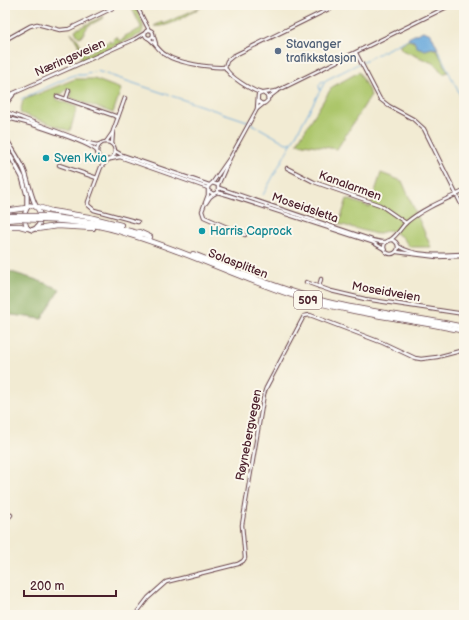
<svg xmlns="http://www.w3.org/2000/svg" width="469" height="620" viewBox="0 0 469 620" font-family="'Balsamiq Sans',sans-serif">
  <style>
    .green { fill: #acc66b; stroke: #7b724b }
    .forest { fill: #89ab5f; stroke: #6a6545 }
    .water { fill: #68a8db; stroke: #596483 }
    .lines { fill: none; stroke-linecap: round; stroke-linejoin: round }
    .stream { stroke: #68a8db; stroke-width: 1 }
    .street-casing { stroke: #633e44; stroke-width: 4.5 }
    .secondary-casing { stroke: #633e44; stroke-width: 5.5 }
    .highway-casing { stroke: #633e44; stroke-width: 6 }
    .street { stroke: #fff; stroke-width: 2.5 }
    .secondary { stroke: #fff; stroke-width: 3.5 }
    .highway { stroke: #fff; stroke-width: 4.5 }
    .highway-bridge-casing { stroke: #633e44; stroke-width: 6; stroke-linecap: butt }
    .highway-bridge { stroke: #fff; stroke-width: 4.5 }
    .service-dot { fill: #5c6f8a; stroke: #fbf7ec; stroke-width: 1.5 }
    .culture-dot { fill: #0f9aa8; stroke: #fbf7ec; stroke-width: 1.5 }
    .labels { text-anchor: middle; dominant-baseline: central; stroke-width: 4; stroke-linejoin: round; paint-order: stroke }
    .shield { fill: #fbf7ec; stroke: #7f6065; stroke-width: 1 }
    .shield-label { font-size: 11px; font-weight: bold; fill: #4a1f2b }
    .service-label { font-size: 12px; fill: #4e5e75; stroke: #fbf7ec; text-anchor: start }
    .street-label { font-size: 12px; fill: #4a1f2b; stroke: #fbf7ec }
    .culture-label { font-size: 12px; fill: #0d838f; stroke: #fbf7ec; text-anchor: start }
  </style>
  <rect width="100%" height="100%" fill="#fbf7ec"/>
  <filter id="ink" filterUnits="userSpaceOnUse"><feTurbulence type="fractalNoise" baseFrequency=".025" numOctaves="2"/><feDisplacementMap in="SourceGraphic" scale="8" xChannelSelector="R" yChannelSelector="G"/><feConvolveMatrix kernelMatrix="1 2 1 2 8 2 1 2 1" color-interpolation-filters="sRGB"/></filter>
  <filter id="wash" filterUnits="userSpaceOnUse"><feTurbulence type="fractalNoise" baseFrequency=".012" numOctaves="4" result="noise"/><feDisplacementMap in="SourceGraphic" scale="16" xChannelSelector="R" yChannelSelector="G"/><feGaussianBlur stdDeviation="0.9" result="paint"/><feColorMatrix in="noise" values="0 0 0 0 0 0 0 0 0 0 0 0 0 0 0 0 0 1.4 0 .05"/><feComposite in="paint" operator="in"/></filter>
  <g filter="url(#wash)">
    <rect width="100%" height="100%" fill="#f2ebd3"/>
    <g class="green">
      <path d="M130 5 135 6C139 15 147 25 141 34L71 66H69L79 61 82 55 81 49 71 32 78 40 85 54 88 53 110 41 111 43 114 41 113 39 117 37 119 41 125 38V36L140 29 141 27Z"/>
      <path d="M205 5C190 13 171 28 154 26L162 22 163 24Z"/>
      <path d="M104 16 103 18 88 26 82 36 79 37 77 35 75 30Z"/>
      <path d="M409 40 414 42 417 47 426 50 431 48 437 50 448 72 443 74 435 64 402 50 399 45Z"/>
      <path d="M359 72 371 95 337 149 297 143 332 87Z"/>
      <path d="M75 79H94L121 89 113 113 71 98V90L67 89 62 94H58L56 99 77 107 70 131 20 113 23 100Z"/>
      <path d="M381 173 402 181 431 247H410L402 237 390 230 376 234 339 224 347 199 370 207Z"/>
    </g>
    <path class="forest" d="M5 270 37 280 60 289 42 319 5 314Z"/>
    <path class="water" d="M423 31 431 34 438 49 432 48 425 50 417 47 414 41 409 40 408 38Z"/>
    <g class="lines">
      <g class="stream">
        <path d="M438 50 464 103"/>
        <path d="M320 90 319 86 321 82 324 81"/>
        <path d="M21 99 74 75H84L97 71 247 121 286 143H292"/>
        <path d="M263 195 326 80 408 39"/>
      </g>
    </g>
  </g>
  <g filter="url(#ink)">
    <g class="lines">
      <defs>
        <g id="street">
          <path d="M136 5 149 30"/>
          <circle cx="149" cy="34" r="4"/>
          <path d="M153 34 156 44"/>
          <path d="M148 38C155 42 158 51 166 55 177 63 211 68 225 67"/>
          <path d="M5 40 30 26 37 24 60 30 69 29 119 5"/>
          <path d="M356 53 380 99 389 106 413 119 424 129 464 210"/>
          <path d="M225 67 227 61 233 56 337 5"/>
          <path d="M225 67C229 77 251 90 261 93"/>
          <path d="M264 93 276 91"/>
          <path d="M57 96 118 117"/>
          <path d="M5 97 135 39 145 33"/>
          <path d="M268 98 277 91 451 5"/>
          <path d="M66 99 69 90"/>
          <path d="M5 105 13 95"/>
          <path d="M257 109 258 95 263 93 267 96 268 100 265 103 262 104 258 101"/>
          <path d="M6 112 88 143 97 145 100 144"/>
          <path d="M5 118C21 120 87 141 97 151"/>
          <path d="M106 142 113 132"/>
          <circle cx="106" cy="151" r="9"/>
          <path d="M112 144 113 131 125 98"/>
          <path d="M115 151 122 155 209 185"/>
          <path d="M111 159 120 157 208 188"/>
          <path d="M108 160 101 167 88 202V205L94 210 138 222"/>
          <path d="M59 165 97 178"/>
          <path d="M287 168 314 182 380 205 406 223"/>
          <path d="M213 182 229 159"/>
          <path d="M218 185 230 158 257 109 263 104"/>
          <path d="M219 188 372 240 381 242H387"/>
          <path d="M209 191 213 194 216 193 218 191V185L212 183 208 187V195L202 211 204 217 245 235"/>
          <path d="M217 192 228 195 372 242 384 249"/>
          <path d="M206 203 210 197 214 194"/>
          <circle cx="391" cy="247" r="7"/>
          <path d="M390 240C398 235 400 228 407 222 424 208 445 200 464 191"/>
          <path d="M398 246C414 257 445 255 464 254"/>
          <path d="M397 252 437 257 464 256"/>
          <path d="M306 282 331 291 365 299 464 314"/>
          <path d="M319 287 321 279"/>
          <path d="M5 521 11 515"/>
          <path d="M135 615 148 598 166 582 238 564 243 561 245 558 242 525 264 394 266 388 304 316 310 315 383 343 415 358 421 359 437 357 464 350"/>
        </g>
        <g id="secondary">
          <path d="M5 105 6 112 5 117"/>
          <path d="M5 137C11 148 19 158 24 170 29 182 30 195 36 206"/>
          <path d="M5 146 22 177 27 195V207"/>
          <path d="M30 205C43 206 44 227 32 230L27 228C24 221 23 210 30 205Z"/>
        </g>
        <g id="highway">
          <path d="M38 207 51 211 89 217 121 225"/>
          <path d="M5 211 26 208"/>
          <path d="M5 216H19"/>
          <path d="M45 216 98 223 141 234"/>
          <path d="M5 220 19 219"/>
          <path d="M45 220C73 221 102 225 128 234 186 251 241 279 298 297 352 314 409 319 464 331"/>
          <path d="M5 226H20L27 228"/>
          <path d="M37 229 57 226 93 228"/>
          <path d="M139 232 150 237"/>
          <path d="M193 254C237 271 281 290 327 302 372 313 419 317 464 327"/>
        </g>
      </defs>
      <use href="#street" class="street-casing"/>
      <use href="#secondary" class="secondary-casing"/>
      <use href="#highway" class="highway-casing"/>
      <use href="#street" class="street"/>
      <use href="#secondary" class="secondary"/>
      <use href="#highway" class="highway"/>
      <defs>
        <g id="highway-bridge">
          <path d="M19 216H45"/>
          <path d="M19 219 45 220"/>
        </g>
      </defs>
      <use href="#highway-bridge" class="highway-bridge-casing"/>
      <use href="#highway-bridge" class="highway-bridge"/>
    </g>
  </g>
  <circle class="service-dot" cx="278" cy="51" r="4"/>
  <g class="culture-dot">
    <circle cx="46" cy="158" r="4"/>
    <circle cx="202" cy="231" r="4"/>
  </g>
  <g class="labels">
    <rect class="shield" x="294" y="291" width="28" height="18" rx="3"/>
    <g class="shield-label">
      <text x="308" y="300">509</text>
    </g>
    <g class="service-label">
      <text x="286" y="44">Stavanger<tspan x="286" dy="14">trafikkstasjon</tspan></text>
    </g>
    <g class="street-label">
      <text transform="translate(70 58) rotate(-24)">Næringsveien</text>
      <text transform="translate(350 186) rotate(20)">Kanalarmen</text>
      <text transform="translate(305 208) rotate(19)">Moseidsletta</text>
      <text transform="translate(238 264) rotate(21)">Solasplitten</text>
      <text transform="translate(386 292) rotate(10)">Moseidveien</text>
      <text transform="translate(249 435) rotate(-79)">Røynebergvegen</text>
    </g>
    <g class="culture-label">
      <text x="54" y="158">Sven Kvia</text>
      <text x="210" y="231">Harris Caprock</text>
    </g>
  </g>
  <rect width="469" height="620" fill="none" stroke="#fbf7ec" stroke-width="20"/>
  <path d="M24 590v6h92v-6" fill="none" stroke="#4a1f2b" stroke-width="2"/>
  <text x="30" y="590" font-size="12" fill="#4a1f2b" stroke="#fbf7ec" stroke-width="3" paint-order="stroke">200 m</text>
</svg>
